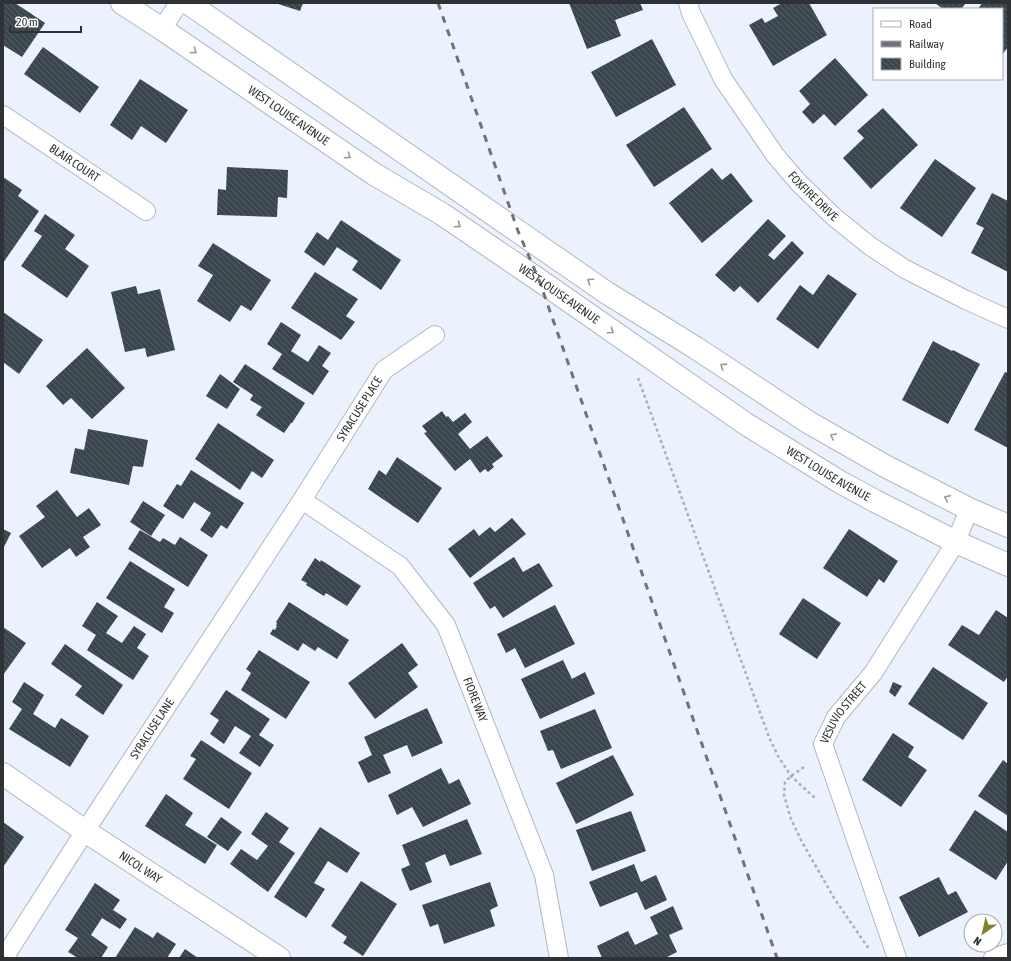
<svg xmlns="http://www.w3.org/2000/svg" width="1011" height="961" viewBox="0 0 1011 961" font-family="'Asap Condensed',sans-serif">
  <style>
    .building { fill: url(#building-back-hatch) }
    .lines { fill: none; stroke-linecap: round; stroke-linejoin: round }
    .street-casing { stroke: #b0b7c4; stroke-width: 20 }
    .secondary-casing { stroke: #b0b7c4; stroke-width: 24 }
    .path { stroke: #a9aeb7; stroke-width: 2.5; stroke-dasharray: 3 3; stroke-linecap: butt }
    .street { stroke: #fff; stroke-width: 18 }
    .secondary { stroke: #fff; stroke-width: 22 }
    .rail { stroke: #6f737a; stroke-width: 3; stroke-dasharray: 7 7; stroke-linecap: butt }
    .oneway { stroke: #96989a }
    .labels { text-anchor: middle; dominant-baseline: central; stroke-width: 4; stroke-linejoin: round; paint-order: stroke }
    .street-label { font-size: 12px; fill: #2e3136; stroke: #fff }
  </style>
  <defs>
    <pattern id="building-back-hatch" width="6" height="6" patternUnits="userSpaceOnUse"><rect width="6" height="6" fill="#3a464d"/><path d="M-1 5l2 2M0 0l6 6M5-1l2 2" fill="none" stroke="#555f65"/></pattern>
  </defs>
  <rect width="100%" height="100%" fill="#ecf2fd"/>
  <g class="building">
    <path d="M3 3H15L45 23 22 57 3 45Z"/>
    <path d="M275 3H303L300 11Z"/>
    <path d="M569 3H640L643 10 615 20 621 36 587 49Z"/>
    <path d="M782 3H809L827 35 773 66 749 25 762 18 765 23 778 16 773 8Z"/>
    <path d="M935 3H966L961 9H943Z"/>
    <path d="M982 3H1008V47L1002 55V9H978Z"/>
    <path d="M652 39 676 85 616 117 591 72Z"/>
    <path d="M43 47 99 87 80 113 24 74Z"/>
    <path d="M835 58 868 95 835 126 824 114 813 124 802 112 810 104 799 91Z"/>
    <path d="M140 79 188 110 166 143 141 126 132 140 110 125Z"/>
    <path d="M684 107 712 149 654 187 626 145Z"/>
    <path d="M883 108 918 145 871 189 843 158 864 138 857 131Z"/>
    <path d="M935 159 976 188 942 237 900 208Z"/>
    <path d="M227 167 288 170 287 198 278 197 277 217 217 215 218 189 226 190Z"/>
    <path d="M712 168 722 180 731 173 753 201 702 243 669 203Z"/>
    <path d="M3 177 22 190 18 196 39 211 3 263Z"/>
    <path d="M992 193 1008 201V272L971 253 984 228 976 224Z"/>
    <path d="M45 214 75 235 65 249 89 266 67 298 21 266 42 236 34 231Z"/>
    <path d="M768 219 786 236 768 255 774 260 792 241 804 253 758 303 740 286 734 292 715 275Z"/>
    <path d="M341 220 401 260 381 290 352 270 358 261 337 247 324 266 304 252 317 232 328 240Z"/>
    <path d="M213 243 271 280 251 311 241 305 230 322 197 301 213 275 198 266Z"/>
    <path d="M315 272 358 299 346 316 355 322 341 340 291 308Z"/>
    <path d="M828 274 857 294 818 349 776 319 800 285 813 295Z"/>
    <path d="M136 286 138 294 160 289 175 350 147 357 145 348 125 352 111 292Z"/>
    <path d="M3 312 43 340 19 374 3 362Z"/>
    <path d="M281 322 301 335 291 351 308 362 319 345 331 353 322 366 329 371 313 395 272 369 282 354 267 344Z"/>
    <path d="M933 341 952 351 953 350 980 364 948 424 902 400Z"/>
    <path d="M87 348 125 388 92 419 71 398 63 405 46 386Z"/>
    <path d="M245 364 305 403 292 423H291L284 433 256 415 262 407 250 400 253 395 233 382Z"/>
    <path d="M1005 372 1008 373V448L974 430Z"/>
    <path d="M220 374 240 389 227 409 206 396Z"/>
    <path d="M442 411 446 417 448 416 453 422 465 413 472 422 458 434 470 449 487 436 503 456 492 464 494 467 488 472 485 469 480 473 470 459 455 471 424 433 427 432 422 426Z"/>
    <path d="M218 423 274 460 262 478 252 471 240 490 195 459Z"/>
    <path d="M88 429 148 440 143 467 133 466 129 485 70 473 75 448 84 450Z"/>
    <path d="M397 457 442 488 418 523 368 489 379 470 386 475Z"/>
    <path d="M191 470 244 503 227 529 221 525 212 538 200 530 211 513 194 502 183 519 163 506 177 484 181 486Z"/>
    <path d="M57 490 77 517 89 508 101 525 83 537 90 547 76 557 70 548 42 568 19 536 45 517 36 506Z"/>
    <path d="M143 501 165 515 151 536 130 522Z"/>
    <path d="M512 518 526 534 470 578 448 549 474 529 479 536 490 527 495 532Z"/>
    <path d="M3 529 11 533 3 549Z"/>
    <path d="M849 529 898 561 884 583 879 579 867 597 823 568Z"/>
    <path d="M140 530 160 542 163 538 175 545 180 537 208 555 188 587 128 549Z"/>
    <path d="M514 557 523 572 539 563 553 586 503 618 495 606 490 609 473 583Z"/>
    <path d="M315 558 320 562 321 560 361 586 347 606 326 593 324 596 306 585 307 583 301 580Z"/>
    <path d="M130 561 175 589 164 607 174 613 162 633 106 598Z"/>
    <path d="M803 598 841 623 817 659 779 634Z"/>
    <path d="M97 602 118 616 106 633 122 643 134 626 146 634 137 648 149 656 133 680 87 650 96 635 82 626Z"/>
    <path d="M289 602 349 640 337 659 318 647 315 651 303 643 298 651 270 634 273 629 275 630 277 626H276L277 623 276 622Z"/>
    <path d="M555 605 575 644 525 668 515 648 506 653 497 634Z"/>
    <path d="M996 610 1008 618V676L1004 682 948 645 962 625 979 635Z"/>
    <path d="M3 627 26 643 3 675Z"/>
    <path d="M402 643 418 665 408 673 418 687 375 719 348 683Z"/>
    <path d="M65 644 123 685 103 715 75 695 82 686 51 664Z"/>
    <path d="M259 650 310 682 286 719 241 690 251 673 246 669Z"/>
    <path d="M563 660 572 679 585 672 595 694 540 719 521 679Z"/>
    <path d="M933 667 988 703 963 740 908 704Z"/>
    <path d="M24 682 44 695 33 714 55 728 61 718 89 736 70 767 9 729 22 709 12 702Z"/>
    <path d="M893 682 902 686 895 697 889 692Z"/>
    <path d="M226 690 270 719 259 735 274 745 260 767 239 753 251 736 235 726 224 744 210 734 219 720 210 714Z"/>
    <path d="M427 708 443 743 412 757 407 745 383 755 391 773 368 783 358 762 372 755 364 737Z"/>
    <path d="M595 709 612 748 561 769 553 750 548 751 540 731Z"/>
    <path d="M893 733 914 747 908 757 927 770 901 807 862 780Z"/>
    <path d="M201 740 252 773 229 809 183 779 196 759 190 756Z"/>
    <path d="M613 755 634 795 576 824 556 783Z"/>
    <path d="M1003 760 1008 764V816L978 796Z"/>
    <path d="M441 768 449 784 459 779 471 804 423 827 412 807 397 815 388 795Z"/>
    <path d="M166 794 193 813 185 825 217 845 205 864 145 826Z"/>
    <path d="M975 810 1008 832V861L996 880 949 850Z"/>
    <path d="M631 811 646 851 592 871 576 830Z"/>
    <path d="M266 812 289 828 279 842 295 853 268 892 230 864 241 849 257 860 268 846 251 834Z"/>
    <path d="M221 817 242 832 228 851 207 837Z"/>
    <path d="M467 819 482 854 450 866 445 854 425 863 432 882 410 891 401 869 410 865 402 845Z"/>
    <path d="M3 822 24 837 3 867Z"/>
    <path d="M320 827 360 853 347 873 328 861 314 883 325 889 306 918 274 897Z"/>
    <path d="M634 864 641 882 656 875 667 900 645 910 637 892 600 907 589 882Z"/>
    <path d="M939 877 948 895 956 891 968 912 919 937 899 897Z"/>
    <path d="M361 881 397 904 363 956 343 943 347 937 331 926Z"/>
    <path d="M490 882 498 906 490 910 495 926 444 944 438 924 430 927 422 905Z"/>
    <path d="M95 883 120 900 113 910 127 919 120 929 102 918 91 935 108 947 101 958H78L68 952 78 938 65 930Z"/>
    <path d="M673 906 683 929 669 935 677 952 665 958H602L597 946 628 931 635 945 658 934 650 917Z"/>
    <path d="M135 927 153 938 157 932 176 944 167 958H115Z"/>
    <path d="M185 949 198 958H179Z"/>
  </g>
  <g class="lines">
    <defs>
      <g id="street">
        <path id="s1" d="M688 3 691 13 723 79 775 155 798 182 834 217 870 246 905 269 966 300 1008 319"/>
        <path d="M162 29 179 3"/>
        <path id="s2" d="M3 115 146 211"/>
        <path id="s3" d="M302 500 400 566 446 625 544 875 559 958"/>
        <path id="s4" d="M4 958 85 831 302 500 384 370 435 335"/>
        <path id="s5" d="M897 958 823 744 836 717 873 673 956 542 969 509"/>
        <path d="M993 958 1008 953"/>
      </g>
      <g id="secondary">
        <path id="s6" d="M122 3 162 29 374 174 442 214 539 280 746 424 840 482 875 501 956 542 1008 565"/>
        <path d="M188 3 607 293 696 348 808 422 885 466 969 509 1008 526"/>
        <path id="s7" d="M3 774 85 831 279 958"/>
      </g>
    </defs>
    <use href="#street" class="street-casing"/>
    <use href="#secondary" class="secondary-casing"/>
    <g class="path">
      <path d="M638 378 769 737 778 756 791 776 816 799"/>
      <path d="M804 767 791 776 785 782 784 795 791 819 802 842 834 898 869 949"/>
    </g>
    <use href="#street" class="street"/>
    <use href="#secondary" class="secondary"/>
    <path class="rail" d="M438 3 518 231 539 280 777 958"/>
  </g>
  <defs><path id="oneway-chevron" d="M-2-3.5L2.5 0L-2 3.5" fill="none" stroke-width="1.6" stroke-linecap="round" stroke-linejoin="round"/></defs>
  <g class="oneway">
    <use href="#oneway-chevron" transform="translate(194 51) rotate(34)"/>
    <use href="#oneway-chevron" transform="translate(348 156) rotate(34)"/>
    <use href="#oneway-chevron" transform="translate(458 225) rotate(34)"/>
    <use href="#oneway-chevron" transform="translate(590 281) rotate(-145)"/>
    <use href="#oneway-chevron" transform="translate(611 331) rotate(35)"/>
    <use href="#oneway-chevron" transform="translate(723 366) rotate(-147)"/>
    <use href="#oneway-chevron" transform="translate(833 436) rotate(-150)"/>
    <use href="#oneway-chevron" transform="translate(947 498) rotate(-153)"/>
  </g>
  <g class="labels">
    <g class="street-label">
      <text stroke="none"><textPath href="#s6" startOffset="201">WEST LOUISE AVENUE</textPath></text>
      <text stroke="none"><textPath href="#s2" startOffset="86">BLAIR COURT</textPath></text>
      <text stroke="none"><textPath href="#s1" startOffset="232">FOXFIRE DRIVE</textPath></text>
      <text stroke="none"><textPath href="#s6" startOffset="525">WEST LOUISE AVENUE</textPath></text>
      <text stroke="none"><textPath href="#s4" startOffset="654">SYRACUSE PLACE</textPath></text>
      <text stroke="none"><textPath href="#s6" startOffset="849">WEST LOUISE AVENUE</textPath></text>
      <text stroke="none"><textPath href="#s3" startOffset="273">FIORE WAY</textPath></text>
      <text stroke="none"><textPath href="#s5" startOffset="264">VESUVIO STREET</textPath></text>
      <text stroke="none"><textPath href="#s4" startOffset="273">SYRACUSE LANE</textPath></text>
      <text stroke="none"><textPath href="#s7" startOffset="166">NICOL WAY</textPath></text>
    </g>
  </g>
  <rect width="1011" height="961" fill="none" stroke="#2e3136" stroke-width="8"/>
  <rect x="873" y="8" width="130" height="72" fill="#ffffff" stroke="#abadaf"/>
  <rect x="881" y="21" width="20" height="6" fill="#ffffff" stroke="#abadaf"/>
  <text x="909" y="28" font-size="12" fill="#2e3136">Road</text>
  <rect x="881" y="41" width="20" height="6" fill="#6f737a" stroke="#abadaf"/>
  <text x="909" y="48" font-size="12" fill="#2e3136">Railway</text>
  <rect x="881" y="58" width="20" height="12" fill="url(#building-back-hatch)" stroke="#abadaf"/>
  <text x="909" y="68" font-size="12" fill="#2e3136">Building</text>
  <g transform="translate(983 933) rotate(214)"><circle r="19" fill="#ffffff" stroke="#abadaf"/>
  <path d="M0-3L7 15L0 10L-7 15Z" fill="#848028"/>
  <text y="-6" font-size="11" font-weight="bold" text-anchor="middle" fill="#2e3136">N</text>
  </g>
  <path d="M10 26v6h71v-6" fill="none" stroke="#2e3136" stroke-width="2"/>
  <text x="16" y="26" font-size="12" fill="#2e3136" stroke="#ffffff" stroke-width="3" paint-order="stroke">20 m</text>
</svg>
